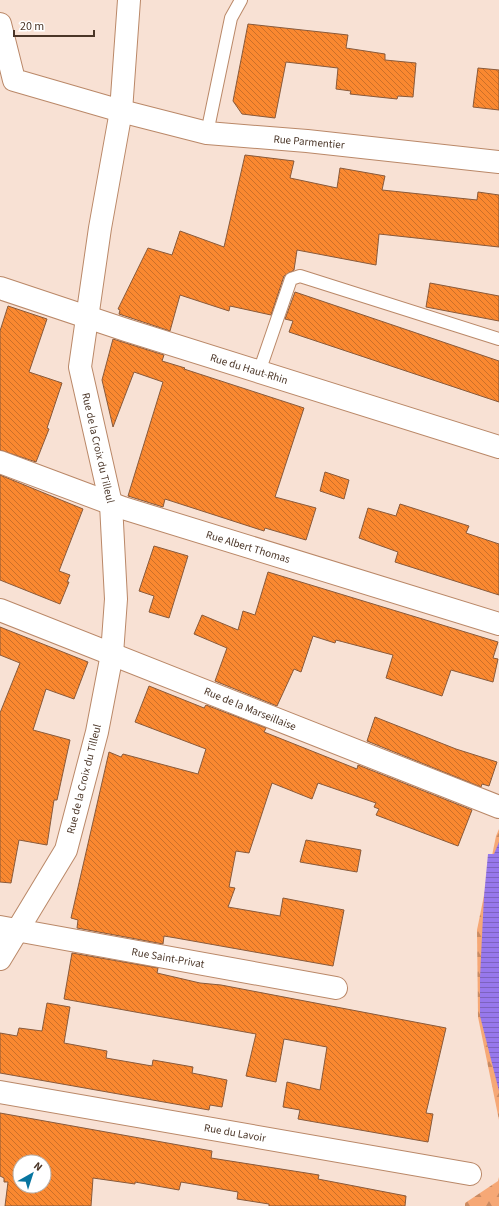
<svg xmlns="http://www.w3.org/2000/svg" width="499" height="1206" viewBox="0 0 499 1206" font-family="'Source Sans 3',sans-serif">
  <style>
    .forest { fill: url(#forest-firs) }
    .water { fill: url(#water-rules) }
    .building { fill: url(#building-back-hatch); stroke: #895a3b; fill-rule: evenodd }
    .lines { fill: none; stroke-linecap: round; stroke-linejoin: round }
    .service-casing { stroke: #ba8868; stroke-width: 14 }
    .minor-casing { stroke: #ba8868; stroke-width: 24 }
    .service { stroke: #fff; stroke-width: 12 }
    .minor { stroke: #fff; stroke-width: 22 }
    .labels { text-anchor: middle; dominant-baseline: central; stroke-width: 3; stroke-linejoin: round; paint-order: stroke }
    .street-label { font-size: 11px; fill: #4b3628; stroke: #fff }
  </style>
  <defs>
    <pattern id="forest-firs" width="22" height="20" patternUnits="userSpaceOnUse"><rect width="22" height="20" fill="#f6a876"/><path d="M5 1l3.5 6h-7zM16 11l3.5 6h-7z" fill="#c98a61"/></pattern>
    <pattern id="water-rules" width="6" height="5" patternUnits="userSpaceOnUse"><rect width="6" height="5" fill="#9778ec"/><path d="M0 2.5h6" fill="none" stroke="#7d63bf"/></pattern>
    <pattern id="building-back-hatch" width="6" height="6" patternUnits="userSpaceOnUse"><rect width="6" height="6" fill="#fa8830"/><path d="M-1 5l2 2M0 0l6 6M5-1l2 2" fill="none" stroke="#cc7029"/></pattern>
  </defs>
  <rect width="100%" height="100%" fill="#f8e1d4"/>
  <g class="forest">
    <path d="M499 829V1120L478 1017 477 930 496 836Z"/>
    <path d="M499 1177V1206H465V1203L498 1181Z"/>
  </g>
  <path class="water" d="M499 842V1091L480 1016V977L484 896 488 854H494Z"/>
  <g class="building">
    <path d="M248 24 348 35 346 48 385 54V60L416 63 413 97 398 96 397 99 350 94 351 91 336 89 338 68 286 62 275 118 242 114 233 101Z"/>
    <path d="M478 68 499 70V110L473 107Z"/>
    <path d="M245 155 294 161 290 178 337 188 340 168 385 176 382 190 477 200 478 192 499 195V247L379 234 376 265 297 250 294 270 284 276 271 315 230 306 229 311 180 295 170 331 119 314 120 310 118 309 148 248 172 255 180 231 224 247Z"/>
    <path d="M430 283 499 296V321L426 307Z"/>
    <path d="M295 292 499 361V402L289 332 293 321 285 319Z"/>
    <path d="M8 306 47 319 29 372 62 383 47 428 49 429 36 462 0 450V331Z"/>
    <path d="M113 339 164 355 162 361 185 368 184 369 304 408 275 497 316 508 306 540 265 528 264 531 165 499 163 507 128 496 163 382 134 372 113 427 102 380Z"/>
    <path d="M325 472 349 480 344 499 320 491Z"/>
    <path d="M0 475 83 509 59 571 70 575 67 582H69L60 604 0 580Z"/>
    <path d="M400 504 469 526 466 533 499 544V595L395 562 398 552 359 538 368 508 396 516Z"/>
    <path d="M154 546 188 556 169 618 149 612 154 596 139 591Z"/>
    <path d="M268 572 498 642 493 658 498 659 493 682 451 670 442 696 386 678 393 655 336 640 335 643 313 636 301 672 294 669 277 706 215 681 227 648 194 634 202 615 238 630 243 611 255 615Z"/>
    <path d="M0 627 88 662 74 699 46 689 33 730 70 740 57 800H54L47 845 19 840 11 883 0 882V713L20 663 0 655Z"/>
    <path d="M149 686 204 708 206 705 266 728 264 732 357 769 358 765 472 810 458 846 376 815 379 809 374 807 376 803 318 783 312 799 272 783 249 853 236 851 229 887 235 888 228 907 280 916 283 898 344 910 333 966 176 938 164 936 163 944 77 928 78 920 71 918 109 752 121 757 123 754 198 774 206 749 135 722Z"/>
    <path d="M375 717 456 749 497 762 489 786 482 784 481 787 367 741Z"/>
    <path d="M306 840 361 850 357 872 300 862Z"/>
    <path d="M72 953 158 968 157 973 200 983 221 985 446 1028 426 1113 433 1114 428 1142 298 1119 300 1110 283 1107 287 1082 320 1090 327 1047 284 1039 276 1082 246 1076 256 1034 64 999Z"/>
    <path d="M47 1003 70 1007 64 1043 107 1051 106 1058 152 1066 153 1060 193 1067 192 1073 227 1080 222 1107 210 1105 209 1110 0 1073V1033L17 1036 19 1028 42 1031Z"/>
    <path d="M0 1113 212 1151 211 1158 319 1175 318 1179 406 1196 405 1206H269V1204L237 1199 238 1192 181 1182 179 1190 135 1182V1184L93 1178 91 1206H5L8 1182H4V1178L0 1176ZM20 1162H44V1186H20Z"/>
  </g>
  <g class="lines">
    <defs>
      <g id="service">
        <path d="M207 133 231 18 241 0"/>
        <path d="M259 372 291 279 300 276 499 339"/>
      </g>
      <g id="minor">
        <path d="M0 24 14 80 121 111 207 133 307 141 499 162"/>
        <path d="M0 288 126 330 499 447"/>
        <path d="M0 462 123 508 499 624"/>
        <path d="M0 610 499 807"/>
        <path d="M0 927 336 988"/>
        <path d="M0 959 66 850 97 732 112 654 116 599 111 504 80 367 100 228 121 111 129 0"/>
        <path d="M0 1092 470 1174"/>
      </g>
    </defs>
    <use href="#service" class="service-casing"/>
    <use href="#minor" class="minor-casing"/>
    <use href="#service" class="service"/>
    <use href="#minor" class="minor"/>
  </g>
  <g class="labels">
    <g class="street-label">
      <text transform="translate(309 142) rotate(5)">Rue Parmentier</text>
      <text transform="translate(249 369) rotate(17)">Rue du Haut-Rhin</text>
      <text transform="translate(98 448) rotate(77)">Rue de la Croix du Tilleul</text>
      <text transform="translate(248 547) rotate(17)">Rue Albert Thomas</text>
      <text transform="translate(250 709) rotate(22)">Rue de la Marseillaise</text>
      <text transform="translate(84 779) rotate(-76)">Rue de la Croix du Tilleul</text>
      <text transform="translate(168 958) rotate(10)">Rue Saint-Privat</text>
      <text transform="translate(235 1133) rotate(10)">Rue du Lavoir</text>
    </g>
  </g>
  <g transform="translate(32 1174) rotate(39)"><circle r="19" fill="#ffffff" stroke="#b7afa9"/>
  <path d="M0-3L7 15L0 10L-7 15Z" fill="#0775a0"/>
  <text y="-6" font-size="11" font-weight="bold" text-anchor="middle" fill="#4b3628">N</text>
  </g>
  <path d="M14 30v6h80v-6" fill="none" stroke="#4b3628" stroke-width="2"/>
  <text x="20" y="30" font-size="12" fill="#4b3628" stroke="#ffffff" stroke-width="3" paint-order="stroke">20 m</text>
</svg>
